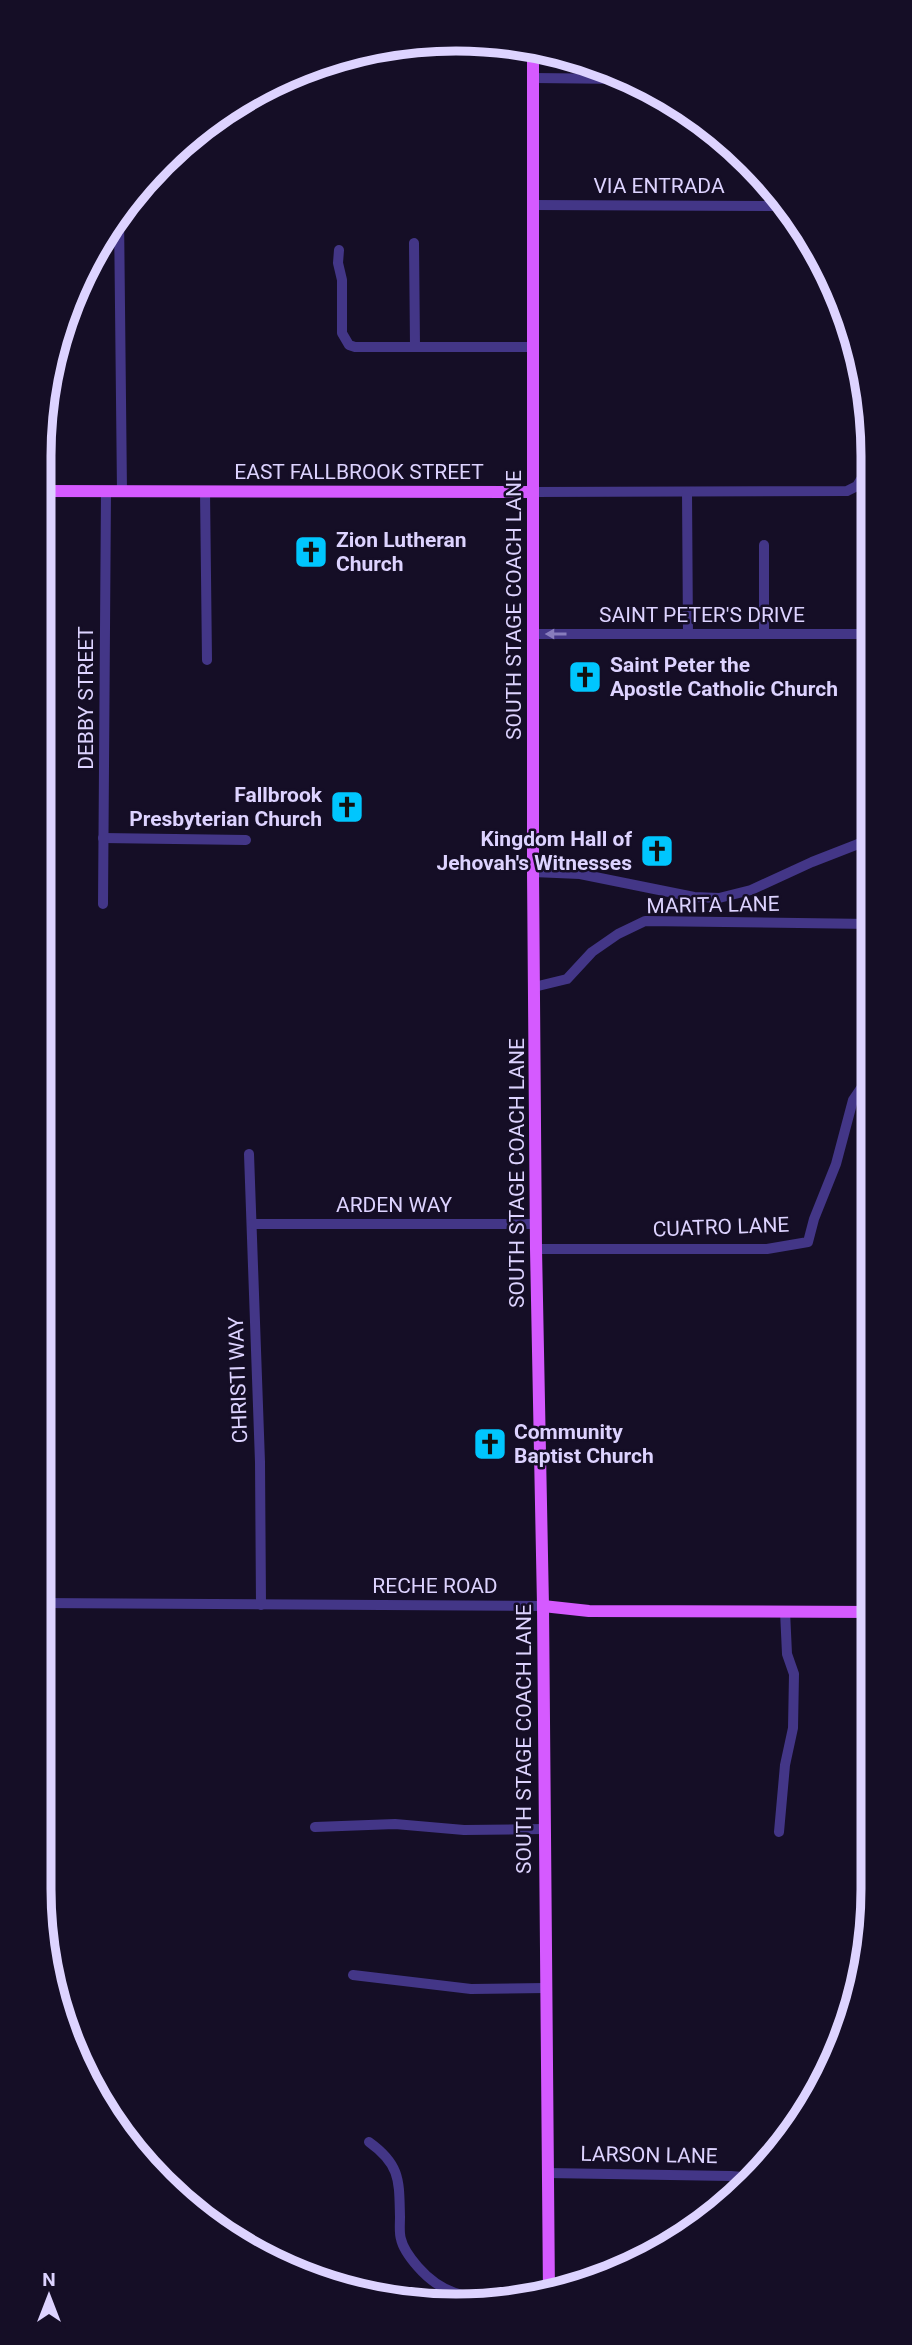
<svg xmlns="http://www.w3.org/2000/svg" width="912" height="2345" viewBox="0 0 912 2345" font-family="Roboto,sans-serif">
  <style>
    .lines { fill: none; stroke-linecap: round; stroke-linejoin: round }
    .minor { stroke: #433687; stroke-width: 10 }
    .major { stroke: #d55aff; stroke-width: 12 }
    .oneway { fill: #887dbd }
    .labels { text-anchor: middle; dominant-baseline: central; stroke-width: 5; stroke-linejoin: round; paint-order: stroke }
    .street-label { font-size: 21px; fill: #ddd3ff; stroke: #150e26 }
    .poi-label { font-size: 21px; font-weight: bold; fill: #ddd3ff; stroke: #150e26; text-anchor: start }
    .rim { fill: none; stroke: #ddd3ff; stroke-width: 9 }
  </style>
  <rect width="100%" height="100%" fill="#150e26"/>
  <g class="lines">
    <g class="minor">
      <path d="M533 78 627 79"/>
      <path d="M532 205 787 206"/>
      <path d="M119 214 122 492"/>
      <path d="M414 243 415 347"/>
      <path d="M339 250 338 263 342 280V333L349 345 355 347H532"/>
      <path d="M47 393 48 383"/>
      <path d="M205 491 207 660"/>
      <path d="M533 492 847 491 857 486 870 465"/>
      <path d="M687 492 688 634"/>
      <path d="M764 545V634"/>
      <path d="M533 634H870"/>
      <path d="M103 838 246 840"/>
      <path d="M533 872 580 874 694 897 719 898 751 890 812 862 871 839"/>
      <path d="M103 904 106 491"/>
      <path d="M534 987 567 979 592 952 618 934 645 921 871 924"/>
      <path d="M249 1154 260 1462 261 1605"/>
      <path d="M252 1224H536"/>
      <path d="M536 1249H767L808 1242 814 1219 836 1164 853 1100 872 1072"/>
      <path d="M38 1603 543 1606"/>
      <path d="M315 1827 395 1824 464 1830 544 1829"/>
      <path d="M779 1832 785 1765 793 1728 794 1674 787 1654 785 1611"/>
      <path d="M353 1975 471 1989 546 1988"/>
      <path d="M108 2106H112"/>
      <path d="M369 2142C401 2165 399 2181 400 2217 400 2224 399 2233 401 2239 403 2249 411 2259 418 2267 445 2298 473 2299 512 2299"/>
      <path d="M547 2173 731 2176 743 2177V2185"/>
    </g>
    <g class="major">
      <path d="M533 51V872L536 1249 543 1606 549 2294"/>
      <path d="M38 491 533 492"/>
      <path d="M543 1606 589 1611 873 1612"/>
    </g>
  </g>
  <defs><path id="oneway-solid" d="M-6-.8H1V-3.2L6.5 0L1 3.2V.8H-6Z" transform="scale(1.75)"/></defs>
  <use class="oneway" href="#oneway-solid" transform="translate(556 634) rotate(180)"/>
  <defs>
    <symbol id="church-square" viewBox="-11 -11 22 22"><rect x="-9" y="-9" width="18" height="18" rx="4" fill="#00c6fe" stroke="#150e26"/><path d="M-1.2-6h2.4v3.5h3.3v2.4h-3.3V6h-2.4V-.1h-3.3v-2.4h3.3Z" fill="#111"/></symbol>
  </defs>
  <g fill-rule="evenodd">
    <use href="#church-square" x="292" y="533" width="38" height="38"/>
    <use href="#church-square" x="566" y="658" width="38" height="38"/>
    <use href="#church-square" x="328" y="788" width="38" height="38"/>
    <use href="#church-square" x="638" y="832" width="38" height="38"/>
    <use href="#church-square" x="471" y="1425" width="38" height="38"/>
  </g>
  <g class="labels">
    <g class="street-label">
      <text x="659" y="186">VIA ENTRADA</text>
      <text x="359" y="472">EAST FALLBROOK STREET</text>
      <text transform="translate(514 605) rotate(-90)">SOUTH STAGE COACH LANE</text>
      <text x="702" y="615">SAINT PETER'S DRIVE</text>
      <text transform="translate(86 698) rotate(-90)">DEBBY STREET</text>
      <text transform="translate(713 905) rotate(-1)">MARITA LANE</text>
      <text transform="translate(517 1173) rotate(-90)">SOUTH STAGE COACH LANE</text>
      <text x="394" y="1205">ARDEN WAY</text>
      <text transform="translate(721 1227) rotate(-2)">CUATRO LANE</text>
      <text transform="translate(238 1380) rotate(-92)">CHRISTI WAY</text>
      <text x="435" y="1586">RECHE ROAD</text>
      <text transform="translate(524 1739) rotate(-90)">SOUTH STAGE COACH LANE</text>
      <text transform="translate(649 2155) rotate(1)">LARSON LANE</text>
    </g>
    <g class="poi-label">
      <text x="336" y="540">Zion Lutheran<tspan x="336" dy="24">Church</tspan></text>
      <text x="610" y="665">Saint Peter the<tspan x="610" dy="24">Apostle Catholic Church</tspan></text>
      <text x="322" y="795" text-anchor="end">Fallbrook<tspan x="322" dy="24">Presbyterian Church</tspan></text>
      <text x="632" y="839" text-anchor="end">Kingdom Hall of<tspan x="632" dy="24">Jehovah's Witnesses</tspan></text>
      <text x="514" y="1432">Community<tspan x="514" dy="24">Baptist Church</tspan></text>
    </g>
  </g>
  <path d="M0 0H912V2345H0ZM456 51H456A405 405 0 0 1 861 456V1889A405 405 0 0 1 456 2294H456A405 405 0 0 1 51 1889V456A405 405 0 0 1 456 51Z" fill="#150e26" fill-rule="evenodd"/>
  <path class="rim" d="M456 51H456A405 405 0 0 1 861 456V1889A405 405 0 0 1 456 2294H456A405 405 0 0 1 51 1889V456A405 405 0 0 1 456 51Z"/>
  <g transform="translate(49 2296)" stroke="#150e26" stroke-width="5" paint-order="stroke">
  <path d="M0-5L12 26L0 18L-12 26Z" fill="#ddd3ff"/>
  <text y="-10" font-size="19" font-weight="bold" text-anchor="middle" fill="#ddd3ff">N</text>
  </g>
</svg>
